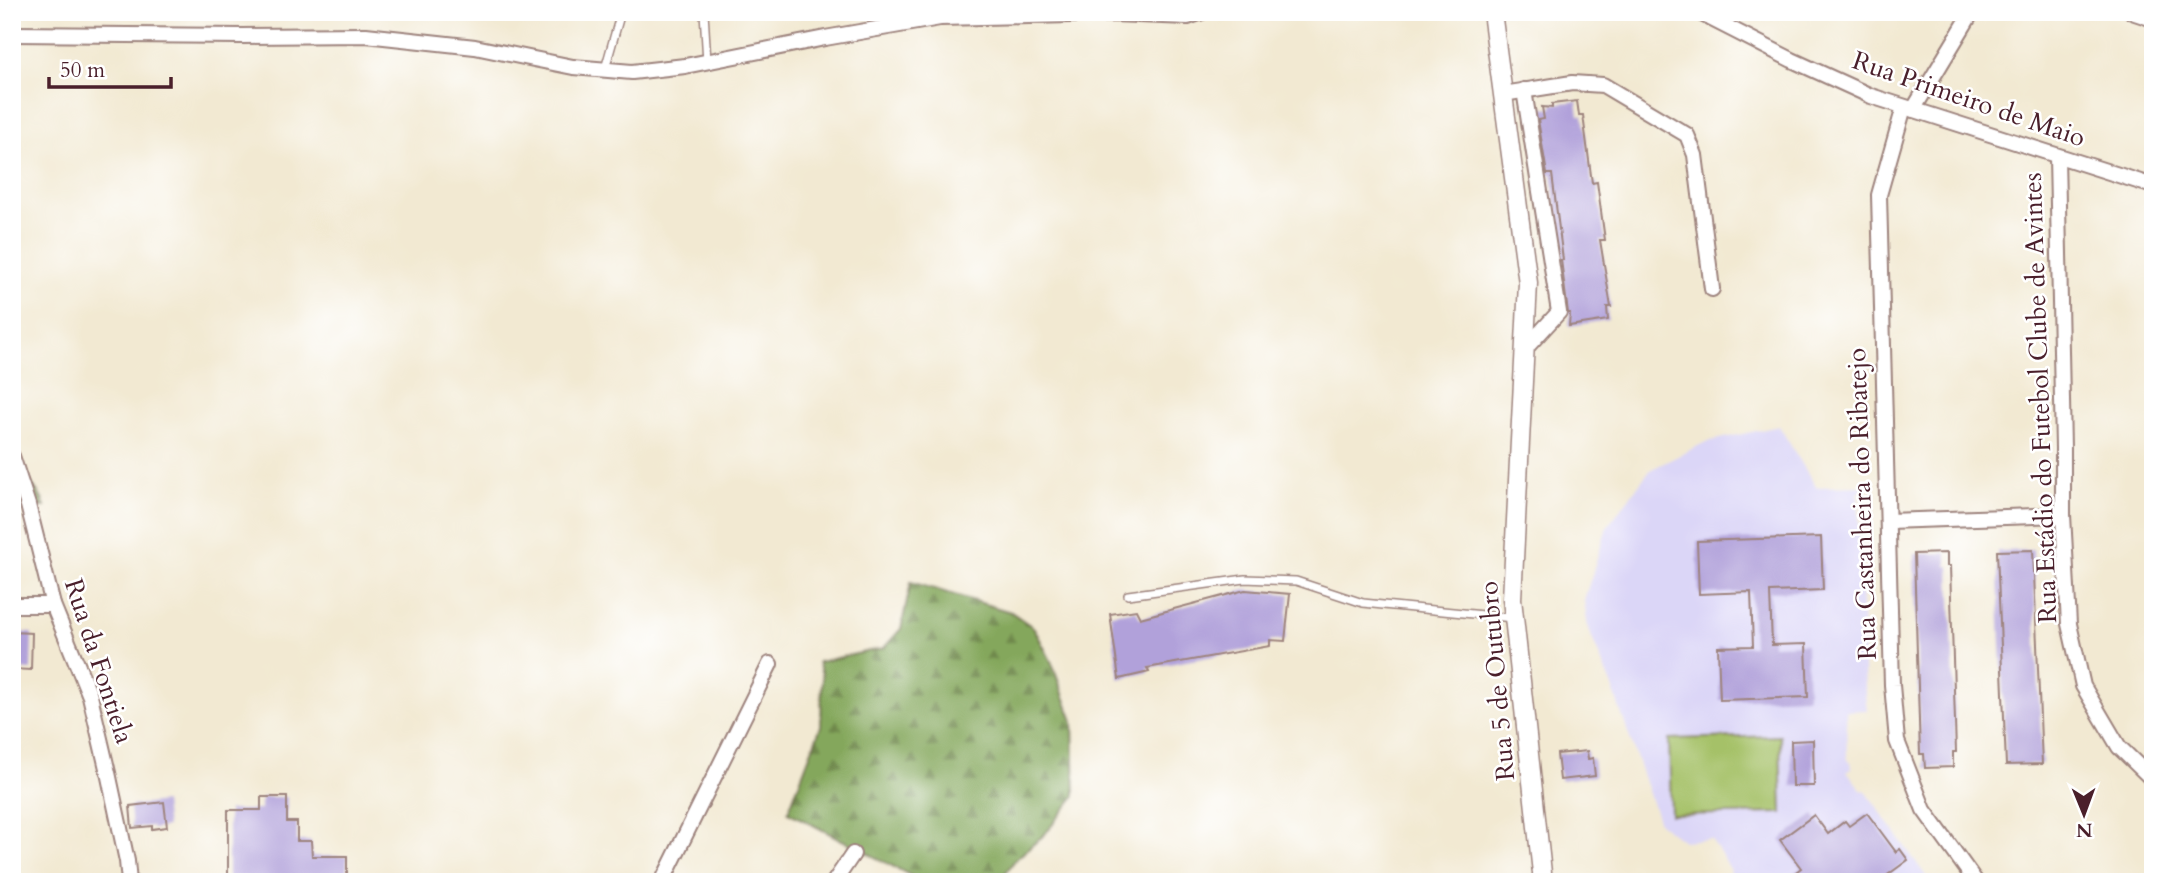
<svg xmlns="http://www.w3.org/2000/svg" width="2165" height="894" viewBox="0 0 2165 894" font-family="Cardo,serif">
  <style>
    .built { fill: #dbd6f7 }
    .forest { fill: url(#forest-firs); stroke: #676344; stroke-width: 2 }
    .park { fill: #a5c167; stroke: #787049; stroke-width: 2 }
    .building { fill: #b1a1da }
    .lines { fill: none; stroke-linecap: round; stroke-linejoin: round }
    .service-casing { stroke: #9e847e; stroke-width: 10 }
    .minor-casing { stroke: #9e847e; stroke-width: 18 }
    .tertiary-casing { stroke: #9e847e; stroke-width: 21 }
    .service { stroke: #fff; stroke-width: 7 }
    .minor { stroke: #fff; stroke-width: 14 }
    .tertiary { stroke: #fff; stroke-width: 18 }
    .labels { text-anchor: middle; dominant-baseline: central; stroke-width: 5; stroke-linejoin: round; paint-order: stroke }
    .street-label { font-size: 26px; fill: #4a1f2b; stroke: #fff }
  </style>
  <defs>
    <pattern id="forest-firs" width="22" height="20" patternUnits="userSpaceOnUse" patternTransform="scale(1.75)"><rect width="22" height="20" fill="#84a75c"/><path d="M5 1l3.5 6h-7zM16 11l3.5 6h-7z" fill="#6e874c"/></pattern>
  </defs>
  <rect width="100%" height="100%" fill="#fff"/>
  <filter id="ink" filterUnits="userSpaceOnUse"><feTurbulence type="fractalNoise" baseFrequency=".0143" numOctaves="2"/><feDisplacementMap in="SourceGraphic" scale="14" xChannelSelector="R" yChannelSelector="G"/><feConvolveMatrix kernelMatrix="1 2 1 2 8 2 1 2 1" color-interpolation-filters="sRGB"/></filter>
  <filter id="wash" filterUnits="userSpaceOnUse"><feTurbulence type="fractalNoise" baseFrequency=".00686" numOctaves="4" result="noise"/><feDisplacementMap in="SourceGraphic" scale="28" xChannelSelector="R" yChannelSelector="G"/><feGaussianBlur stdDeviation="1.57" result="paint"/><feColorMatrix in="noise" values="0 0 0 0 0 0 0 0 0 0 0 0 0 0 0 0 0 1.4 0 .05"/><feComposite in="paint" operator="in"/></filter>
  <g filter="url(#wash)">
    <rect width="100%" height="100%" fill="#f2e9d2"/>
    <path class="built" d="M1779 426 1816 487 1865 486V489L1858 493 1865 694 1867 710 1846 711 1847 758 1851 762 1852 767 1847 771 1862 791 1865 790 1930 882H1731L1729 867 1711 839 1683 841 1659 823 1614 692 1588 628 1584 600 1607 527 1650 470 1706 442Z"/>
    <g class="forest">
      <path d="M12 457C21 476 39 487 45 507H12Z"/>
      <path d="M911 582 1011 612 1034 628 1051 661 1073 721 1075 796 1045 834 1015 860 999 882H923L788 812 821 726 822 674 818 662 884 648 901 629Z"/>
    </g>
    <path class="park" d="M1780 736 1782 813 1671 815 1669 739Z"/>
    <g id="blocks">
      <g class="building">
        <path d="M1577 101 1579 115H1583L1592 183 1597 182 1605 240H1600L1611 307H1607L1608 320 1569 326 1570 313H1568L1561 260H1563L1552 174H1547L1538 120 1544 119 1542 107 1552 108V104Z"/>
        <path d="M1821 537 1823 590 1770 592 1772 645 1806 644 1808 697 1720 700 1718 647 1753 646 1751 592 1699 594 1697 541Z"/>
        <path d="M2033 550 2042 764 2006 765 1997 551Z"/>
        <path d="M1947 553V566H1950L1956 752H1953V767L1925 768 1924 754H1920L1914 554Z"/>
        <path d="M1245 590 1290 594 1285 641 1270 640V646L1147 668 1149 672 1119 679 1110 614 1136 610 1140 618Z"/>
        <path d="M12 632 32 633 31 670 12 669Z"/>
        <path d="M1813 740 1814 786H1792L1791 741Z"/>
        <path d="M1587 751 1588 759 1593 758 1595 776 1560 780 1557 754Z"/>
        <path d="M261 797H287V822H297V841H311L312 856H347V882H228V810H261Z"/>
        <path d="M164 802 167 827 152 829V826L132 828 130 806Z"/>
        <path d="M1867 813 1896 852 1900 849 1908 860 1878 882H1783L1801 868 1780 840 1814 815 1828 834 1845 821 1849 826Z"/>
      </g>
    </g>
  </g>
  <g filter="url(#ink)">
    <use href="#blocks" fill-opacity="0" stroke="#9e847e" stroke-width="2"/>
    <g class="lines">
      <defs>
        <g id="service">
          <path d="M704 12 707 62"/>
          <path d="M605 69 621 12"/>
          <path d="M1128 595 1245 579 1296 581 1363 603 1513 618"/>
        </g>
        <g id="minor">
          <path d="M1698 12 1792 60 1871 96 2153 186"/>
          <path d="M2132 12 2153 19"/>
          <path d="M12 34 242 36 366 35 475 47 573 67 632 72 685 66 825 38 940 18 1113 14 1188 17 1202 12"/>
          <path d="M1524 90 1559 312 1525 349"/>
          <path d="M1503 94 1572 83 1603 85 1687 135 1695 155 1712 289"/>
          <path d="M1904 107 1879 195 1892 685 1897 741 1924 810 1976 882"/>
          <path d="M1913 110 1972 12"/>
          <path d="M2057 156 2063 448V515L2069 624 2083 686 2119 747 2153 780"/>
          <path d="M12 456 28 505 53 605 90 696 109 777 127 861 129 882"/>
          <path d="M1888 521 2063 515"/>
          <path d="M12 605H53"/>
          <path d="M662 882 770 664"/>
          <path d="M834 882 853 854"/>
        </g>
        <path id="tertiary" d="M1492 12 1528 283 1512 599 1543 882"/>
      </defs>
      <use href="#service" class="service-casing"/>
      <use href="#minor" class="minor-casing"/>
      <use href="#tertiary" class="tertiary-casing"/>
      <use href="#service" class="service"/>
      <use href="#minor" class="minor"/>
      <use href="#tertiary" class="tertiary"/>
    </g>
  </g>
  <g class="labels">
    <g class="street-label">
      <text transform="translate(1969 99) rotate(19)">Rua Primeiro de Maio</text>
      <text transform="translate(2040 398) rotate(-92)">Rua Estádio do Futebol Clube de Avintes</text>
      <text transform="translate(1862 504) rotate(-92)">Rua Castanheira do Ribatejo</text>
      <text transform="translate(99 661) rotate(72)">Rua da Fontiela</text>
      <text transform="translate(1497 681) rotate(-95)">Rua 5 de Outubro</text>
    </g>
  </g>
  <rect width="2165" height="894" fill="none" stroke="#fff" stroke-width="42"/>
  <g transform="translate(2084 814) rotate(179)" stroke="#ffffff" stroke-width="5" paint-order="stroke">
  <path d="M0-5L12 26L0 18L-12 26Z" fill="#4a1f2b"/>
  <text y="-10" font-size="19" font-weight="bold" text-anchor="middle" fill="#4a1f2b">N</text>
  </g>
  <path d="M49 77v10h122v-10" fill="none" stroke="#4a1f2b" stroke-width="3.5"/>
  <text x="60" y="77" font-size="21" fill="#4a1f2b" stroke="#ffffff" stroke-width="5" paint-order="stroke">50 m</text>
</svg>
